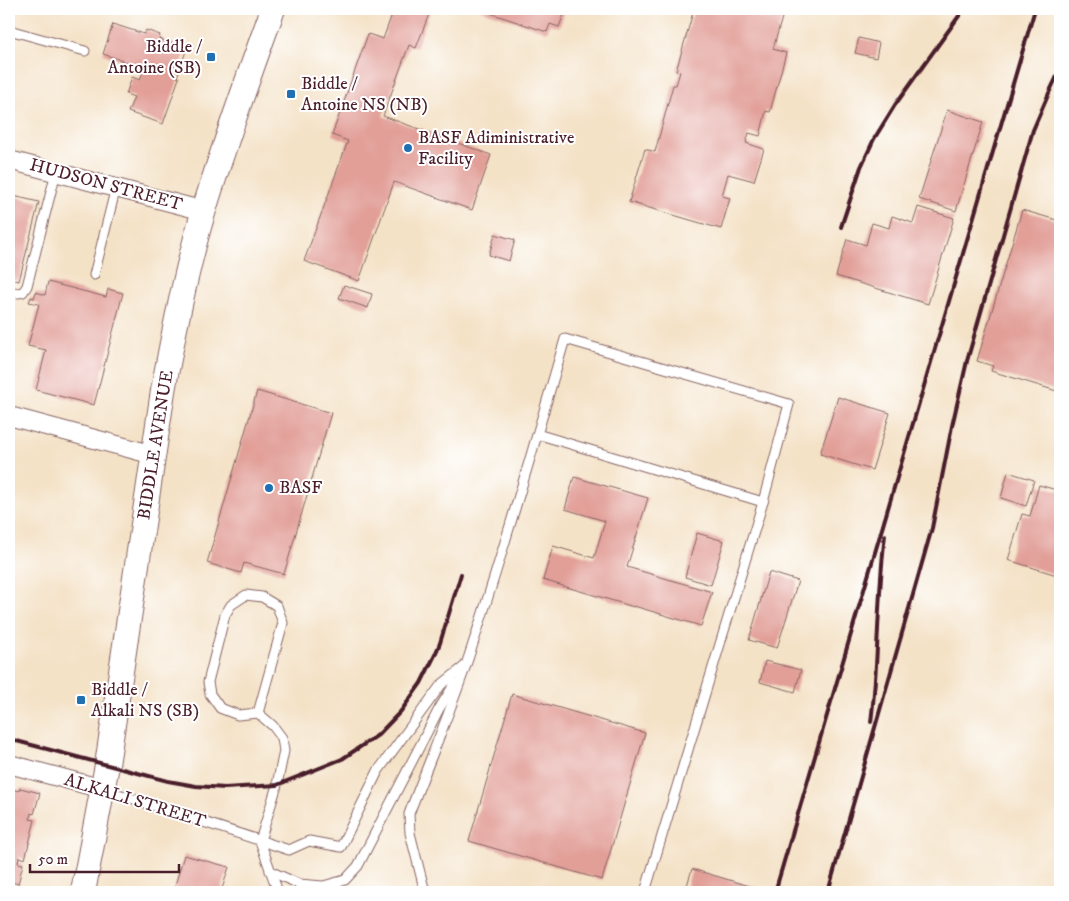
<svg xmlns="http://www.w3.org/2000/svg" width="1069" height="901" viewBox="0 0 1069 901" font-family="'IM FELL DW Pica',serif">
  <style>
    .building { fill: #e29f98 }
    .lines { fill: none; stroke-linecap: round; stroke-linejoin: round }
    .service-casing { stroke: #866362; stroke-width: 11 }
    .minor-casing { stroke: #866362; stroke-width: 20 }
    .secondary-casing { stroke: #866362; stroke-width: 26 }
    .service { stroke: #fff; stroke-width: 9 }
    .minor { stroke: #fff; stroke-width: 18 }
    .secondary { stroke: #fff; stroke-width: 24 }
    .rail { stroke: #4a1f2b; stroke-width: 4 }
    .poi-dot { fill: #1f6fb2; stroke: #fff; stroke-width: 2 }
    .labels { text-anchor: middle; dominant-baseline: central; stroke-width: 4; stroke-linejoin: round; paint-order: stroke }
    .poi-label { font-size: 18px; fill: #4a1f2b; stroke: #fff; text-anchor: start }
    .street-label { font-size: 18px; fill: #4a1f2b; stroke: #fff }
  </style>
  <rect width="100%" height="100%" fill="#fff"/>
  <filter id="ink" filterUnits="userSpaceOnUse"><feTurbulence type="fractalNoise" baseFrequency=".02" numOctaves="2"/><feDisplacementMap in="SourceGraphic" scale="10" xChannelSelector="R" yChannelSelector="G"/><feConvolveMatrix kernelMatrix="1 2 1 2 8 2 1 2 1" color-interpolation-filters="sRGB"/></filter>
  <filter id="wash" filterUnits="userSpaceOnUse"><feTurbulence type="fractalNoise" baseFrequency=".0096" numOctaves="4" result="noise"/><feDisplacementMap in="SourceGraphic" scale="20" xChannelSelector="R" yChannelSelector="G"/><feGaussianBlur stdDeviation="1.12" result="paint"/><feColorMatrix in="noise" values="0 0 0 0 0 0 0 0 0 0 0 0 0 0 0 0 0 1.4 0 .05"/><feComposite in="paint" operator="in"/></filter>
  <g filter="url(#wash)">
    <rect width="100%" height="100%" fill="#f4e2c7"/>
    <g id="blocks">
      <g class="building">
        <path d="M394 9H431L416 48 409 45 383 116 491 155 472 210 394 182 359 281 304 261 348 141 332 135 368 34 383 39Z"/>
        <path d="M478 9H566L559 27 550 24 547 32Z"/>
        <path d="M694 9H766L783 14 773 49 786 53 770 112 766 111 760 136 749 133 746 143 764 149 754 181 728 174 722 196 730 198 721 229 629 202 645 149 655 152 673 85H676L680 72 676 71Z"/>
        <path d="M113 24 144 34 146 30 160 35 159 39 187 48 177 77 179 78 163 124 128 112 134 97 126 94 132 77 140 80 144 68 103 54Z"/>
        <path d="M859 38 879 43 876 58 855 53Z"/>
        <path d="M947 110 983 122 956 211 919 199Z"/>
        <path d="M9 195 39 202 19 281 9 279Z"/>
        <path d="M918 207 954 218 928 304 836 276 847 239 866 245 872 223 889 228 892 216 913 223Z"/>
        <path d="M1022 210 1060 221V392L991 371 993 366 977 361Z"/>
        <path d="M495 234 515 240 509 261 489 255Z"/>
        <path d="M48 282 106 297 108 289 123 293 94 405 36 390 46 350 28 346 39 304 29 302 31 297 34 298 36 292 45 295Z"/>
        <path d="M344 285 372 294 368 308 339 298Z"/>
        <path d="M257 391 331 413 284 574 244 563 241 573 207 563Z"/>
        <path d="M838 397 890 413 872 470 820 454Z"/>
        <path d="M1008 472 1034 480 1026 506 1001 498Z"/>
        <path d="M574 477 648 498 627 567 712 592 701 626 634 606V607L543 580 553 546 594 558 605 521 565 509Z"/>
        <path d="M1039 485 1060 491V576L1008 560 1022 514 1030 516Z"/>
        <path d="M697 533 724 541 711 585 685 577Z"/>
        <path d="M769 572 798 581 777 648 749 640Z"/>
        <path d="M765 661 801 670 795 692 760 682Z"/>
        <path d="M512 694 645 733 602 880 469 841Z"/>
        <path d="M9 788 19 791 20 788 40 793 34 814 31 813 30 819 35 820 25 859 19 857 18 863 23 864 18 884 9 881Z"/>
        <path d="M184 855 229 867 221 892H173Z"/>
        <path d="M692 869 753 887 752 892H685Z"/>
      </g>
    </g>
  </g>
  <g filter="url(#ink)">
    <use href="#blocks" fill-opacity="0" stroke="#866362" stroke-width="1"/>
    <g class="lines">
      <defs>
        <g id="service">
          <path d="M9 30 85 51"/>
          <path d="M94 275 116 187"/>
          <path d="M9 291 18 293 23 292 27 286 56 172"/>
          <path d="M258 713 283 623 277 606 262 597 246 595 231 605 225 615 208 682 210 694 220 708 238 715 258 713 273 726 282 738 284 751 277 785 260 841 278 892"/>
          <path d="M103 789 289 850 309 841 341 847 378 771 441 685 465 666"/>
          <path d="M270 871 299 884 323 886 345 880 358 866 439 709 455 683"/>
          <path d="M425 892 410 833 409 814C428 764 449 715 466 665 502 558 533 448 565 339L789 404 763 502 537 434"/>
          <path d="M645 892 763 502"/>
        </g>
        <g id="minor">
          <path d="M9 160 204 211"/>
          <path d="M9 416 154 455"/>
          <path d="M9 764 103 789"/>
        </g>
        <path id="secondary" d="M83 892 107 765 163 391C174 330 186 269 204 210 225 142 249 75 273 9"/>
      </defs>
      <use href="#service" class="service-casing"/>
      <use href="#minor" class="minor-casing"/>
      <use href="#secondary" class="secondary-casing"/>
      <use href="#service" class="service"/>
      <use href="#minor" class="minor"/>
      <use href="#secondary" class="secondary"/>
      <g class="rail">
        <path d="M841 227 861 167 874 139 895 105 964 9"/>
        <path d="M871 722C879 660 877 598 885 535"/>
        <path d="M9 739 168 781 196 786 225 788 277 785 342 759 378 735 401 711 421 683 435 655 440 643 461 574"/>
        <path d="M775 892 1035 9"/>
        <path d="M828 892 932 528 952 426 967 361 1033 130 1049 93 1060 70"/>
      </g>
    </g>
  </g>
  <g class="poi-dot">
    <rect x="206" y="52" width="10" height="10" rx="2.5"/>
    <rect x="286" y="89" width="10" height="10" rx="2.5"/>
    <circle cx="408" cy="148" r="5"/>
    <circle cx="269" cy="488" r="5"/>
    <rect x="76" y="695" width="10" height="10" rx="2.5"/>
  </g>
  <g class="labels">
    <g class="poi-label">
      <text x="201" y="47" text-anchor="end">Biddle /<tspan x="201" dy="21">Antoine (SB)</tspan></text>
      <text x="301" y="84">Biddle /<tspan x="301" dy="21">Antoine NS (NB)</tspan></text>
      <text x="418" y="138">BASF Adiministrative<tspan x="418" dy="21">Facility</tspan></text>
      <text x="279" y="488">BASF</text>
      <text x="91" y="690">Biddle /<tspan x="91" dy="21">Alkali NS (SB)</tspan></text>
    </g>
    <g class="street-label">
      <text transform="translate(106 185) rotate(15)">HUDSON STREET</text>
      <text transform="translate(156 445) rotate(-81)">BIDDLE AVENUE</text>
      <text transform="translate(135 801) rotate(17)">ALKALI STREET</text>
    </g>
  </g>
  <rect width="1069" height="901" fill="none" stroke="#fff" stroke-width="30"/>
  <path d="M30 864v8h149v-8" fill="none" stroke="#4a1f2b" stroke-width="2.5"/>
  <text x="38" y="864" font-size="15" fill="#4a1f2b" stroke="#ffffff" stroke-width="4" paint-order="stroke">50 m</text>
</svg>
